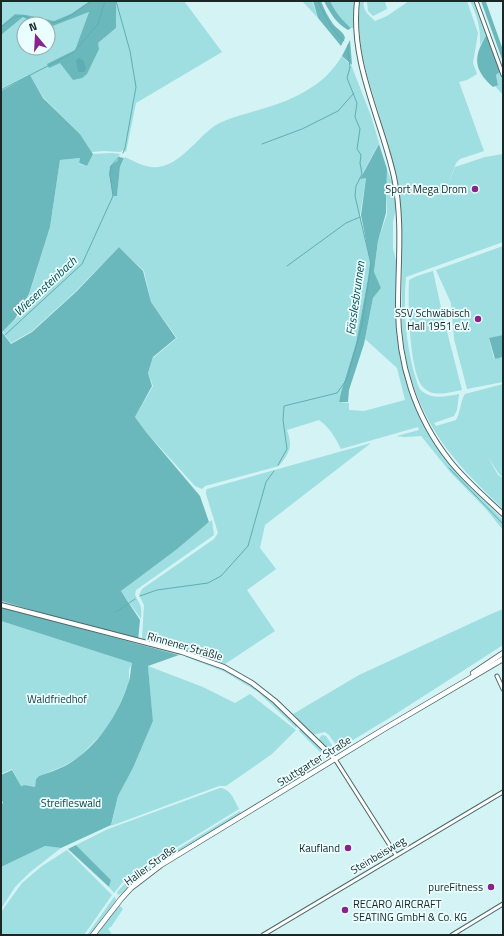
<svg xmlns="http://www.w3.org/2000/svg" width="504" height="936" viewBox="0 0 504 936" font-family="'Titillium Web',sans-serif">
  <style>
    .green { fill: #9fdee1 }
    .forest { fill: #6bb8bc }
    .water { fill: #60adb1 }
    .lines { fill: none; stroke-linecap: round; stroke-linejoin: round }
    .stream { stroke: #60adb1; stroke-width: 1 }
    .street-casing { stroke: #4d6869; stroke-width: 5 }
    .secondary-casing { stroke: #4d6869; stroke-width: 6 }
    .primary-casing { stroke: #4d6869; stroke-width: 6 }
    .street { stroke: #fff; stroke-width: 3 }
    .secondary { stroke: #fff; stroke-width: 4 }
    .primary { stroke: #fff; stroke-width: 4.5 }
    .poi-dot { fill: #87238b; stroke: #ebfeff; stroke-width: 1.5 }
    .labels { text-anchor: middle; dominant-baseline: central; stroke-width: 3.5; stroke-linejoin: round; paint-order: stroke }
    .poi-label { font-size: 11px; fill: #1b2627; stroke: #ebfeff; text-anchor: end }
    .street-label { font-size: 11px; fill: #1b2627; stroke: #ebfeff }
    .park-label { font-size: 11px; fill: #1a4042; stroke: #ebfeff }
    .water-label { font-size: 12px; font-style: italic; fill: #054e52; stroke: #ebfeff }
  </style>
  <rect width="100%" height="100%" fill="#d4f3f5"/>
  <g class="green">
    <path d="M1 1H90C81 8 65 21 53 21 42 21 28 15 15 14L1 26Z"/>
    <path d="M116 1H184L222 52 136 103 126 152 122 150 121 152 104 151 92 152 80 134 43 97 30 75 1 90V35L23 17 35 24H24V48H48V26H53L89 12 75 50 49 67 98 43 116 28Z"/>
    <path d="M302 1H312L318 18Z"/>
    <path d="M330 1H355L354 28H351C342 20 336 13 330 1Z"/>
    <path d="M360 1H364C362 11 369 15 375 21L387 16 409 1H467L478 33 473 63 477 74 467 80 459 82 484 151 460 159 456 163 444 196 455 167 485 157 503 154V242L406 277C403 310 406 344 415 376 417 381 418 389 423 392 433 400 448 396 459 394L457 410 454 416 434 423 436 426 456 420C461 412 460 401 465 394L503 384V477L499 474 488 457 498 475 503 478V509C485 491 466 474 451 454 422 418 404 372 402 326 401 317 402 308 402 299 402 256 404 213 395 172 384 114 353 61 360 1Z"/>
    <path d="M367 1H385L387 9 373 16 368 11Z"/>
    <path d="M470 1H474L487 34 480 45C481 29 477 15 470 1Z"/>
    <path d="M342 56 352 67 371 116 379 143 360 178H358H366L360 215 370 262 368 278 356 343 341 391 339 402 349 403V410L364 411 405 400 397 368 365 339 373 298 381 288 374 273 378 241 387 214V170L393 184 396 208 393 222V248L396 261H397C394 336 397 392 443 455 460 479 483 499 503 520V530L486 509 451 473 421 436C414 436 403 438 397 436L419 430 418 427 341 449C335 437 330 428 319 420L287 430C293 447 290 452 279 466L205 486 202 489 195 486 146 432 135 417 153 386 148 373 153 358 177 338 151 302 144 271 119 247 76 291 32 331 11 343 2 331 16 319 29 295 50 227 60 160 80 158 79 164 87 166 93 154 112 153 120 154 116 161 110 166 109 174 113 196H117L120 167 125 157C137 163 150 170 163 166 183 161 199 136 216 125 232 116 251 113 268 107 287 102 316 88 329 73 334 68 338 62 342 56Z"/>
    <path d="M500 72 503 82V93H501L495 86 498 84 496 75Z"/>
    <path d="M503 246V335L489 339 494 359 503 357V382L467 389 454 339 451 303 436 270Z"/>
    <path d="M433 271 442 312 462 390C450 392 434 398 424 388 409 374 408 301 409 280L417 276Z"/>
    <path d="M371 443 265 525 260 548 276 569 247 590 275 631 225 664 197 654 145 641 142 638 144 605 139 595 142 589 214 539 218 533 206 494V491L207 489Z"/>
    <path d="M212 520 214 535 136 590 135 595C141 607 142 605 141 619L121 591Z"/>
    <path d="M503 609V645L391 717 343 746H337L329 735 325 732 312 735 293 714 359 675 491 614Z"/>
    <path d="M1 621 132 663 129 670V682L116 713 106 730 79 757 64 766 39 776 36 779 35 787 25 785 21 786 12 769 1 774Z"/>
    <path d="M186 655C208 663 230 670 249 682 267 694 282 711 297 726L296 728 258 692 225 672 186 657 185 655Z"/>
    <path d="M148 666 203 687 235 703 250 694 296 730 272 754 226 786H219L111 826 118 796 133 768 153 721Z"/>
    <path d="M300 729 325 753 322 754 299 731Z"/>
    <path d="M322 735 326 736 333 747 329 749 318 740Z"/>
    <path d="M220 788C231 789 234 800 239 809L130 876 122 883 114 893 109 887 111 880 76 845 108 829Z"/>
    <path d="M240 811 241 814 151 868 134 881 122 893 118 895 117 892 128 880 135 875Z"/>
    <path d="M45 846 61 848 29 873 15 887 1 909V867Z"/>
    <path d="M67 850 112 895 84 935H1V912L22 883 42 866Z"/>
    <path d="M114 897H115L116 900 90 935H87Z"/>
    <path d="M119 905 123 909 111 927 108 928 112 935H97Z"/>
  </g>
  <g class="forest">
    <path d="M90 1H116V28L98 43 99 49 87 74 82 78 73 80 60 63 49 68 47 64 75 50 89 12 53 26H48V24H35L23 17 1 35V26L15 14 26 15 54 21 71 14Z"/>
    <path d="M313 1H321C324 9 328 17 333 24 337 29 344 32 345 38L341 46 318 18Z"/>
    <path d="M324 1H330C336 13 342 20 351 28L348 30C336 23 330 13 324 1Z"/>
    <path d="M481 1 486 2 503 50 502 59Z"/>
    <path d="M487 34 500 72 496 75 498 85 493 87C473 69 473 57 487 34Z"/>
    <path d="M350 40 352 65 342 56Z"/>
    <path d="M30 75 43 98 80 134 93 154 87 166 79 163 80 158 60 160 50 227 29 294 15 319 2 332 11 344 32 332 77 291 119 247 143 271 151 302 176 338 153 357 148 373 152 386 135 417 146 432 200 496 209 522 177 549 121 591 140 620 138 641 1 601V91Z"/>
    <path d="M379 144 387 169 386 213 378 241 374 272 381 288 373 298 364 344 349 390 348 402H339L341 392 356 343 368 278 370 262 361 215 366 178 360 179Z"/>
    <path d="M119 157 124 158 120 167 117 196H113L109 174 110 166 117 161Z"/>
    <path d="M503 335V357L495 359 489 338Z"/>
    <path d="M1 607 179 655 148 666 153 721 133 768 118 796 111 825 61 848 45 846 1 867V804L3 803 1 799V775L12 770 21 786 25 785 35 787 36 779 39 776C47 773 57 770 65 766 96 749 117 717 128 684 131 678 130 670 132 663L1 621Z"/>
    <path d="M76 845 111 880 109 887 68 849Z"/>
  </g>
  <path class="water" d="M79 58 84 61 86 70 84 72H78L76 60Z"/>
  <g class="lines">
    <g class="stream">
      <path d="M116 1 130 51 136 87 125 148 123 153"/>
      <path d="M318 1C324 15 332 31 344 41"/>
      <path d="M1 27C28 3 26 26 53 23 67 20 80 9 91 1"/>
      <path d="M1 90 73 53 98 24 105 1"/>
      <path d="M262 144 302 129 338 111 354 93"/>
      <path d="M287 266 346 223 360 217"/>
      <path d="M5 335 82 264 113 196 110 175 111 166 119 157"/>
      <path d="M278 465 287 449 283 420 284 406 337 393 347 379 362 325 371 264 355 196 356 186 362 174 360 163 361 155 357 149 360 129 355 117 357 103 347 78 350 67 348 53V45"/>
      <path d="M449 468 503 524"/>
      <path d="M140 596 157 590 208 583 221 576 248 546 266 482 274 471"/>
      <path d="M116 612 135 599"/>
    </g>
    <defs>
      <g id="street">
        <path d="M476 1 503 75"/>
        <path d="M497 676 503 689"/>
        <path d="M335 759 396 855"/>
        <path d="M263 935 503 792"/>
        <path d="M452 935 503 904"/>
      </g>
      <g id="secondary">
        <path d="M357 1C350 63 381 118 394 177 403 220 398 263 398 307 398 363 415 417 450 461 465 480 485 497 503 514"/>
        <path d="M1 605 182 652 224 667 252 683 275 701 335 759"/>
      </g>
      <g id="primary">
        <path d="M473 673 503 653"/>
        <path d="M93 935 121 899 131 888 161 865 384 729 503 659"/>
      </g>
    </defs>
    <use href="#street" class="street-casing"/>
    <use href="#secondary" class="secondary-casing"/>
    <use href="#primary" class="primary-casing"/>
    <use href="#street" class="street"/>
    <use href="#secondary" class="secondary"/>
    <use href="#primary" class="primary"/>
  </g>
  <g class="poi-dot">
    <circle cx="475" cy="189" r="4"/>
    <circle cx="478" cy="319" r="4"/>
    <circle cx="348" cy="848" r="4"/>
    <circle cx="491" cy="887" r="4"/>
    <circle cx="345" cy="910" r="4"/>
  </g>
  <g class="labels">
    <g class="poi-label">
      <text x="467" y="189">Sport Mega Drom</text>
      <text x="470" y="313">SSV Schwäbisch<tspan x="470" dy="13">Hall 1951 e.V.</tspan></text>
      <text x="340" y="848">Kaufland</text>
      <text x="483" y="887">pureFitness</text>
      <text x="353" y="904" text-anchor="start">RECARO AIRCRAFT<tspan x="353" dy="13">SEATING GmbH &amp; Co. KG</tspan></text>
    </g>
    <g class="street-label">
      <text transform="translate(185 646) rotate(16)">Rinnener Sträßle</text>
      <text transform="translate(314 761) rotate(-32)">Stuttgarter Straße</text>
      <text transform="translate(378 855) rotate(-31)">Steinbeisweg</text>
      <text transform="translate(150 865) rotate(-36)">Haller Straße</text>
    </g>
    <g class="park-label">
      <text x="57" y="699">Waldfriedhof</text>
      <text x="71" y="803">Streifleswald</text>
    </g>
    <g class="water-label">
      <text transform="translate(45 286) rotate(-43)">Wiesensteinbach</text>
      <text transform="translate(355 298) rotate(-82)">Fässlesbrunnen</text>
    </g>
  </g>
  <rect width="504" height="936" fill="none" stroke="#1b2627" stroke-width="4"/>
  <g transform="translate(36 36) rotate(342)"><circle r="19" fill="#ebfeff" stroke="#98a8a9"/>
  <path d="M0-3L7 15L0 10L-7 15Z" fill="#87238b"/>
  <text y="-6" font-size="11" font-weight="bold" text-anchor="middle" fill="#1b2627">N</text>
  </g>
</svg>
